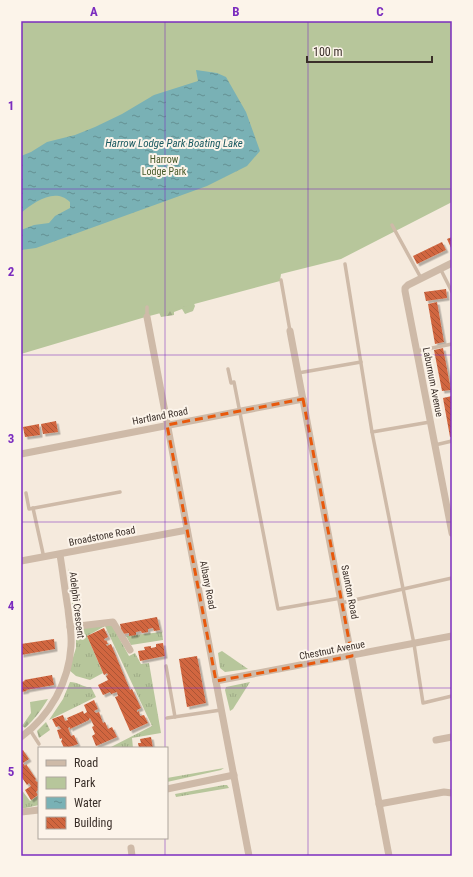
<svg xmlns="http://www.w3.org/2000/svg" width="473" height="877" viewBox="0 0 473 877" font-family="'Roboto Condensed',sans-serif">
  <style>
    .grass { fill: url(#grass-tufts) }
    .forest { fill: url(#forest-firs) }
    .park { fill: #b7c69b }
    .water { fill: url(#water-ripples) }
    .building { fill: url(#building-back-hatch); filter: url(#shadow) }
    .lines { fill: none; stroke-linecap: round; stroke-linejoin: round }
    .lane { stroke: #cebaa8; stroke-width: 3.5 }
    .street { stroke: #cebaa8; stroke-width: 7 }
    .marked { fill: none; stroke: #e8590c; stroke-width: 3; stroke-dasharray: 8 5; stroke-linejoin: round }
    .grid { fill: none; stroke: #7b2cbf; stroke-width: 1; stroke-opacity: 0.55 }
    .labels { text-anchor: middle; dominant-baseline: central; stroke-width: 4; stroke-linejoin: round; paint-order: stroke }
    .park-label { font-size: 10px; fill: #485b2a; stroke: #fcf4ea }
    .street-label { font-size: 10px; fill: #3a2f29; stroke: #fcf4ea }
    .water-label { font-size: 11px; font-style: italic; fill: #1a5a61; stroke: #fcf4ea }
    .neatline { fill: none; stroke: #7b2cbf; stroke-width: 1.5 }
    .grid-label { font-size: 13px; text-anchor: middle; font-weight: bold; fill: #7b2cbf }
  </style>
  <defs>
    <pattern id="grass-tufts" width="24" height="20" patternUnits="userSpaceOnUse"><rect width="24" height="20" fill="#b7c69b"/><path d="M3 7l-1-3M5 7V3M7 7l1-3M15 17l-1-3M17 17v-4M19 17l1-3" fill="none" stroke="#9eaa86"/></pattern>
    <pattern id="forest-firs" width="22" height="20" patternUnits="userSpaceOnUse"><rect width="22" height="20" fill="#b7c69b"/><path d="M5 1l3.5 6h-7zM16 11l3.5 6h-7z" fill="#9eaa86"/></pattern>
    <pattern id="water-ripples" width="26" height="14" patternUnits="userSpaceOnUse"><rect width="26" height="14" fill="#79b1b5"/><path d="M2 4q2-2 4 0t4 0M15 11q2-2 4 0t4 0" fill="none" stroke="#649093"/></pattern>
    <pattern id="building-back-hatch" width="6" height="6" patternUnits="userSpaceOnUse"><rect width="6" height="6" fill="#d1663f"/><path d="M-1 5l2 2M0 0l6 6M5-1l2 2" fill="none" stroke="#ab5435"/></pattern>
    <filter id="shadow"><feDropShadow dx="2.5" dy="2.5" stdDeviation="0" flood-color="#0004"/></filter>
  </defs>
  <rect width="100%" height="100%" fill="#f5eadd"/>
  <g class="grass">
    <path d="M68 568 80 622 76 621 74 618Z"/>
    <path d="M112 625 129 656 135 653 141 664 149 663 161 733 132 738 133 748H102L111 747 152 726 105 626 87 636 103 673 90 680 76 676 69 670 76 648V633L81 628Z"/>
    <path d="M162 632 163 640 131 645 126 636Z"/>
    <path d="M222 651 248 669 225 672 220 668 218 653Z"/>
    <path d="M70 682C78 682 84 688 91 687L96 697 49 720 63 699Z"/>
    <path d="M250 682 233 709 230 711 225 690 226 687Z"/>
    <path d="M224 768 221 770 167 782V778Z"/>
    <path d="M224 785H227L229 788 176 797 175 794Z"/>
    <path d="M21 789 30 801 39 795V805L21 809Z"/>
  </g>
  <g class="forest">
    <path d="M190 294 195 306 193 311 185 314 182 309 174 312V315L161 317 158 310Z"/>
    <path d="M48 699C41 710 35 719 25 728L22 726 31 713 30 702Z"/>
    <path d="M46 722 50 730 39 738 37 731Z"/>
  </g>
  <path class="park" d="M21 21H452V202L341 259 281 274 280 281 142 318 21 354Z"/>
  <path class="water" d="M196 70 217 73 226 77 246 112 260 151 247 166 207 186 36 248 21 250V230L34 225 49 223 55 216 70 208V202C55 187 34 202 21 213V156L31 152 47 142 75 135 95 127 122 114 154 95 198 81Z"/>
  <g class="building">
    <path d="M452 237V250L447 239Z"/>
    <path d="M442 242 446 250 417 264 413 256Z"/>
    <path d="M446 289 447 298 426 301 424 292Z"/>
    <path d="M437 302 444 342 435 344 428 304Z"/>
    <path d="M443 348 451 390 442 391 434 350Z"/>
    <path d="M452 396V437H450L443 398Z"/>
    <path d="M56 421 58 432 43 434 41 424Z"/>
    <path d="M39 424 40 435 25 437 23 427Z"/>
    <path d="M157 617 160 630 154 631 153 628 148 629V632L142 633 141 631 136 632V635L129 636V633L122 634 120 624Z"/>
    <path d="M104 628 108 637 104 639 105 641 106 640 108 644H106L107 646 111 644 130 690 132 689 141 708 137 710V712L139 711 140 716 144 715 148 723 130 731 115 697 118 696 117 692 111 694 110 692 103 695 98 685 108 680 106 676 108 675 107 673 104 675 87 636Z"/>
    <path d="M54 639 55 649 21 655V644Z"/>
    <path d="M163 643 165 656 140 661 138 651 145 650 144 647 151 646V648L156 647V644Z"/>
    <path d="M197 656 206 703 187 707 179 659Z"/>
    <path d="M52 675 54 685 26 690 27 691 21 692V682L25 681 24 680Z"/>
    <path d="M94 700 98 709 94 711 96 713 99 712 103 723 105 722 108 729 112 727 117 737 96 746 92 736 95 734 92 727 94 726 90 718 89 719V720L70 729V727L68 728 71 736 74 735 78 744 67 748H64L61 741 62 740V738L60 739 57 730 61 729 59 726 56 727 52 719 63 715 65 721 68 720 67 718 83 711 84 714 87 712 84 705Z"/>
    <path d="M151 737 153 748H139L138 743H141L140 739Z"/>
    <path d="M23 750 29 759 23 763 25 766 26 764 36 779 35 780 37 782 39 781V789L36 792 38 795 31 800 25 790 31 786 29 783 27 785 21 776V751Z"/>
  </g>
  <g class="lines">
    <g class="lane">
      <path d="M392 225 421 278"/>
      <path d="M345 264 372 432 414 644 423 703 452 696"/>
      <path d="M440 268 452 292"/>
      <path d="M281 280 290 331"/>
      <path d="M147 307V317"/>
      <path d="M417 351 452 344"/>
      <path d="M228 369 231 383 234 382 278 609 341 598"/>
      <path d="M298 373 361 362"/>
      <path d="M372 432 430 422"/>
      <path d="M435 445 452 441"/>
      <path d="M26 493 29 509 120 492"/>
      <path d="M33 508 44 558"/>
      <path d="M341 603 452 578"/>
      <path d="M166 666 175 717"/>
      <path d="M167 718 221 710"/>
      <path d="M30 730 39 744"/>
    </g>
    <g class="street">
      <path d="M452 263 408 285 405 288V291L452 533"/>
      <path d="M147 317 249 856"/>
      <path d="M290 331 389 856"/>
      <path d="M21 454 303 399"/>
      <path d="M21 561 187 530"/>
      <path d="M70 627 113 622 130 650"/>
      <path d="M216 681 452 636"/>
      <path d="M21 737C50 716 69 682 71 646 72 634 69 621 68 609 65 591 63 573 60 555"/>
      <path d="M436 740 452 737"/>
      <path d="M167 789 234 775"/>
      <path d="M379 804 444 792 452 793"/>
      <path d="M21 812 39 810"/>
      <path d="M131 848 132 856"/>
    </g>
  </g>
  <path class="marked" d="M303 399 352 656 216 681 167 425Z"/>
  <path class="grid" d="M165 21V748M308 21V856M21 189H452M21 355H452M21 522H452M21 688H452M165 838V856"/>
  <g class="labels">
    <g class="park-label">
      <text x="164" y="159">Harrow<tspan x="164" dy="12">Lodge Park</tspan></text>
    </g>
    <g class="street-label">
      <text transform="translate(433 382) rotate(79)">Laburnum Avenue</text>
      <text transform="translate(160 416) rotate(-11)">Hartland Road</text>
      <text transform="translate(102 536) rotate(-11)">Broadstone Road</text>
      <text transform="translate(208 585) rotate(79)">Albany Road</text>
      <text transform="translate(350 592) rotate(79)">Saunton Road</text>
      <text transform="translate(77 605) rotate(83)">Adelphi Crescent</text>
      <text transform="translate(332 650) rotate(-11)">Chestnut Avenue</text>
    </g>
    <g class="water-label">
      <text x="174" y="143">Harrow Lodge Park Boating Lake</text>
    </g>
  </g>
  <rect width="473" height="877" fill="none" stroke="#fcf4ea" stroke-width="44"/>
  <rect x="38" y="747" width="130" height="92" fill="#fcf4ea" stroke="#aea59d"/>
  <rect x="46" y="760" width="20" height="6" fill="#cebaa8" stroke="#aea59d"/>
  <text x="74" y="767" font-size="12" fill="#3a2f29">Road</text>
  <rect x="46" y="777" width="20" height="12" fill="#b7c69b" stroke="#aea59d"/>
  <text x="74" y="787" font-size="12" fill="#3a2f29">Park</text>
  <rect x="46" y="797" width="20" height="12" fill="url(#water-ripples)" stroke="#aea59d"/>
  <text x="74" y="807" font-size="12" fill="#3a2f29">Water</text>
  <rect x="46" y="817" width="20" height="12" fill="url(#building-back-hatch)" stroke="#aea59d"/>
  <text x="74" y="827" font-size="12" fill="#3a2f29">Building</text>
  <path d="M307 56v6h125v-6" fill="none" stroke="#3a2f29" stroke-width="2"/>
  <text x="313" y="56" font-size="12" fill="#3a2f29" stroke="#fcf4ea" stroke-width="3" paint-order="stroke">100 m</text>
  <rect x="22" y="22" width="429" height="833" class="neatline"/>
  <g class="grid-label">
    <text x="94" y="16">A</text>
    <text x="236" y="16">B</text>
    <text x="380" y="16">C</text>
    <text x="11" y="110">1</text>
    <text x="11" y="276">2</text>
    <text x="11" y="443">3</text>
    <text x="11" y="610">4</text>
    <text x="11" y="776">5</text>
  </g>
</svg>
